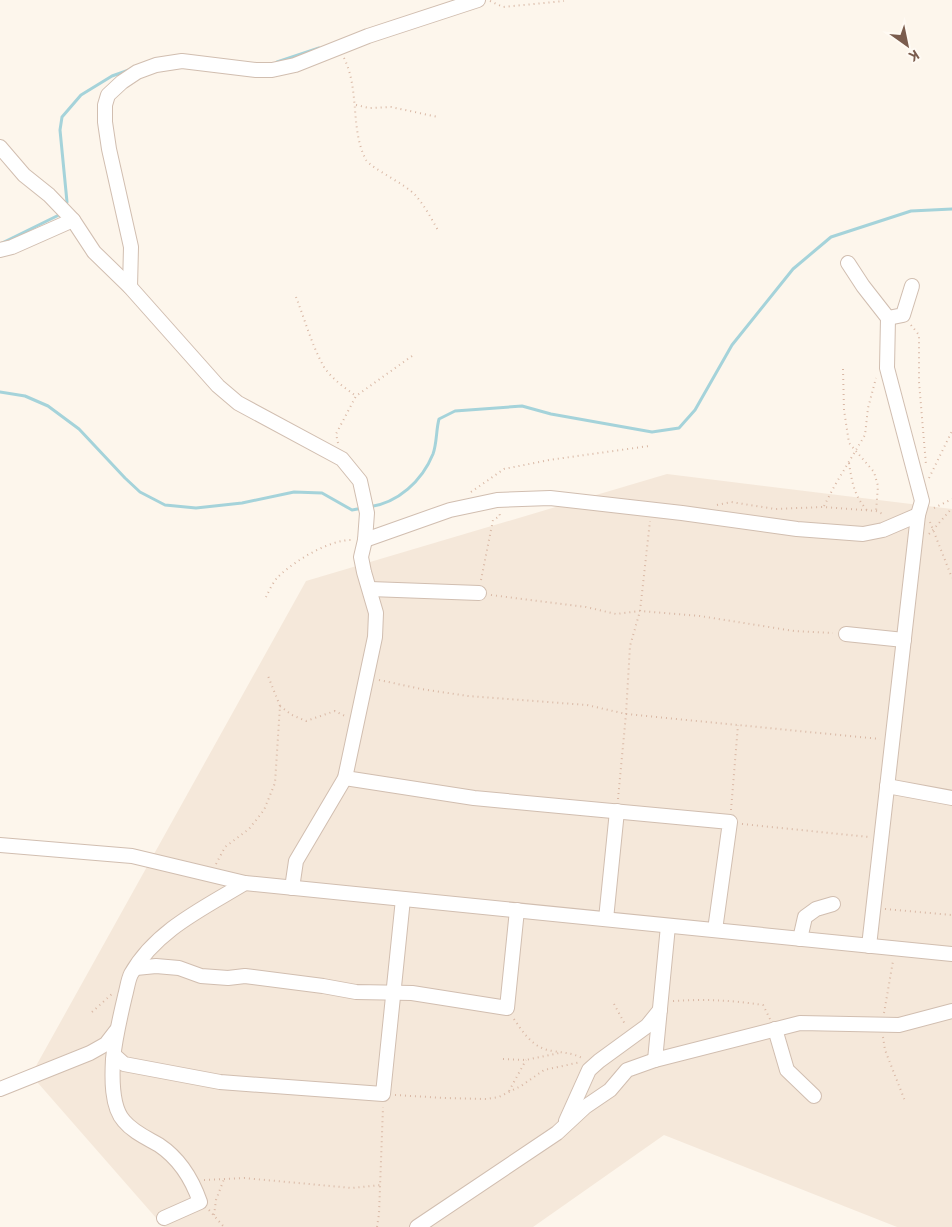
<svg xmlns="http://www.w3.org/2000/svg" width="952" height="1227" viewBox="0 0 952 1227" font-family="Barlow,sans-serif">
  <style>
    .residential { fill: #f5e8da }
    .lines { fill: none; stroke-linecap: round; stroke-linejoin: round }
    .stream { stroke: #a5d3da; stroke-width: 3 }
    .minor-casing { stroke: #d1beb0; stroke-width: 16 }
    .path { stroke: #d9b8a5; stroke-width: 2; stroke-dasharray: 1 4; stroke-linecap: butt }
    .minor { stroke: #fff; stroke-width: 14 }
  </style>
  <rect width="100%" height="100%" fill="#fdf6ec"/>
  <path class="residential" d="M667 474 952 509V1227H897L664 1135 533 1227H164L31 1075 306 581Z"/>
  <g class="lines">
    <g class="stream">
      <path d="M277 62 319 48"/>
      <path d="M65 206 67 202 60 130 62 117 81 95 112 76 129 70"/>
      <path d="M2 243 61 214"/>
      <path d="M0 392 25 396 48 406 79 429 125 478 140 492 165 505 196 508 242 503 294 492 322 493 352 510 363 508"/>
      <path d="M369 507C398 503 422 481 433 454 437 443 436 430 439 419L455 411 522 406 551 414 652 432 679 428 695 410 732 345 793 269 831 237 911 211 952 209"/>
    </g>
    <defs>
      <g id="minor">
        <path d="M0 147 24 175 49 195 73 220 94 252 130 287 218 386 238 403 342 459 360 481 367 513 365 540 361 557 364 572 376 613 375 637 345 778 296 861 292 888"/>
        <path d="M0 250 12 247 73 220"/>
        <path d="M848 263 863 286 888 318 887 368 922 501 918 515 869 946"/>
        <path d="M130 287 131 247 109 149 105 122V105L108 95 122 82 137 72 156 65 182 61 256 70H272L295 65 368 36 478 0"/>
        <path d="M888 318 903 315 912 286"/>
        <path d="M365 540 450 510 497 500 550 498 682 513 797 529 863 534 883 530 918 515"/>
        <path d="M370 589 479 593"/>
        <path d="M846 634 904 640"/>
        <path d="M345 778 474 798 730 822 715 930"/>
        <path d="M887 786 952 798"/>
        <path d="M0 845 132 856 245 883 952 954"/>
        <path d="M606 919 617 811"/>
        <path d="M668 926 655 1060 800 1023 899 1025 952 1011"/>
        <path d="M800 939 805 917 816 909 833 904"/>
        <path d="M136 968 156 966 179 968 201 976 228 978 245 976 323 986 356 992 412 993 507 1008 517 910"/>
        <path d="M775 1029 787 1070 814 1096"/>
        <path d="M114 1055 124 1064 220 1082 383 1094 403 899"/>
        <path d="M0 1089 90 1053 106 1044 116 1031"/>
        <path d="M566 1121 589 1070 599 1061 647 1026 660 1010"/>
        <path d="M164 1218 200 1202C192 1179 180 1159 159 1145 147 1138 133 1132 124 1121 111 1107 112 1077 113 1059 115 1038 120 1017 125 996 127 989 128 980 131 974 156 930 204 908 245 883"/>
        <path d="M417 1227 557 1133 585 1107 610 1090 627 1070 655 1060"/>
      </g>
    </defs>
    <use href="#minor" class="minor-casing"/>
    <g class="path">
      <path d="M490 1 503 7 564 1"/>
      <path d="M344 58C360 90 350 130 366 160 372 169 406 184 416 196 425 206 432 220 439 232"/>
      <path d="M356 105 369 108 391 107 438 117"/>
      <path d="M296 297C305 320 312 346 324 367 332 379 345 388 356 396"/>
      <path d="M911 325 919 335V382L926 465"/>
      <path d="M843 369 844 410 849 443 874 472 878 486 876 511"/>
      <path d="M338 443 336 434 356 396 412 356"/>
      <path d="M849 463C852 482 854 496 867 510"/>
      <path d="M929 478 952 431"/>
      <path d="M471 492 504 469 549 460 649 446"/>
      <path d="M717 505 731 502 775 509 823 507 876 511 885 515"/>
      <path d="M824 506 835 485 865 435 868 408 876 378"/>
      <path d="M934 508 952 499"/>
      <path d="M930 522 952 578"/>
      <path d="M929 534 933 530 952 508"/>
      <path d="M481 580 493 520 500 516 499 512"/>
      <path d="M491 595 586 607 616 614 640 611 700 616 794 631 833 633"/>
      <path d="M266 597C269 591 273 582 278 577 294 561 330 539 353 540"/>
      <path d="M379 680 421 689 468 696 587 705 626 714 880 739"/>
      <path d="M280 706 292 715 306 721 335 711 345 716"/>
      <path d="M618 799 626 714 630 646 640 611 650 521"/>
      <path d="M731 810 738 725"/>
      <path d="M742 824 869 837"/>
      <path d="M216 864 225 847 249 829 264 810 275 783 280 706 268 676"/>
      <path d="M885 909 952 915"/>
      <path d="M673 1001C707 999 729 1000 763 1005L770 1019"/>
      <path d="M614 1004 626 1026"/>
      <path d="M92 1012 113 993"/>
      <path d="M884 1013 893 961"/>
      <path d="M514 1019C524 1034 534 1049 553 1051 564 1053 574 1053 584 1059"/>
      <path d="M883 1037 885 1050 905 1101"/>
      <path d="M503 1059 526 1060 559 1053"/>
      <path d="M509 1091 526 1060"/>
      <path d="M395 1095 445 1098 486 1099 499 1097 521 1086 544 1070 581 1062"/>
      <path d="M204 1180 244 1178 352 1188 381 1185"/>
      <path d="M209 1210 224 1227"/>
      <path d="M214 1215 216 1200 224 1179"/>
      <path d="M377 1227 379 1214 383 1107"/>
    </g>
    <use href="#minor" class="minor"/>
  </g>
  <g transform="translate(907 45) rotate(147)" stroke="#fffaf3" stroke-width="4" paint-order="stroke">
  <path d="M0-4L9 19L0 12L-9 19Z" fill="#7a5c4d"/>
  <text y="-8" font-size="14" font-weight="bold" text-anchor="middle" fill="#7a5c4d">K</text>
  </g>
</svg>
